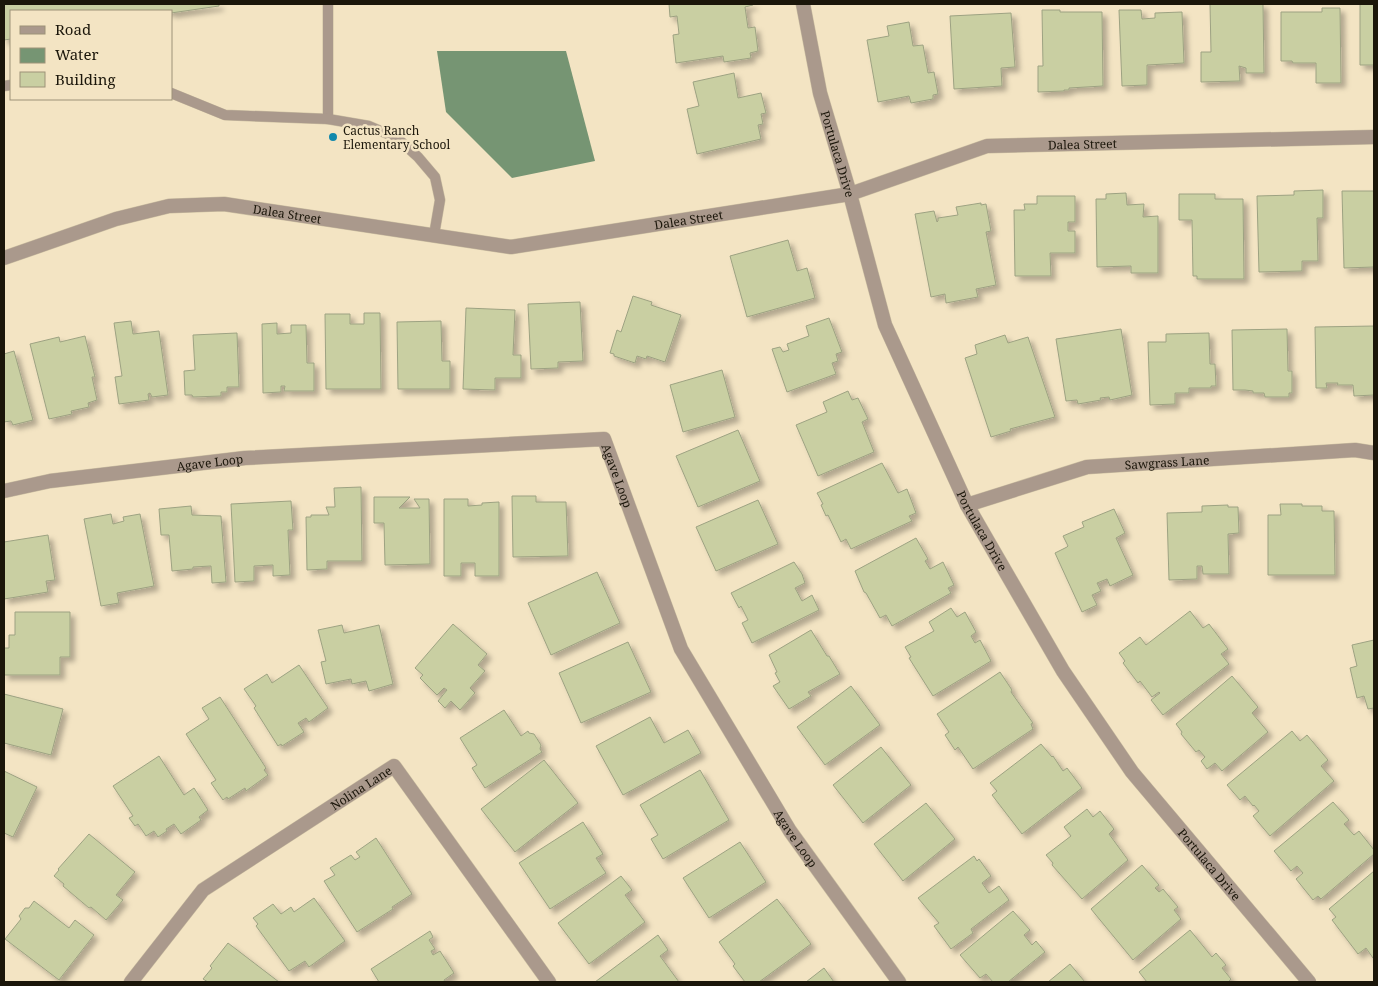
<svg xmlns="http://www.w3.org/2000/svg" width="1378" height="986" viewBox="0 0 1378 986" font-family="'Noto Serif',serif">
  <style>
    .water { fill: #769573 }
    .building { fill: #c9cfa2; stroke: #9da282; filter: url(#shadow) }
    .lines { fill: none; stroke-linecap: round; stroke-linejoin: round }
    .service-casing { stroke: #ccbfa2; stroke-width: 11 }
    .minor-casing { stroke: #ccbfa2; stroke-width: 15 }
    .service { stroke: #aa998c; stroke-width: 10 }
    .minor { stroke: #aa998c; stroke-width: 14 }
    .poi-dot { fill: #1188ac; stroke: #f3e4c3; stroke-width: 2 }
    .labels { text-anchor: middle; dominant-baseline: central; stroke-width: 5; stroke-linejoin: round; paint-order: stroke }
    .poi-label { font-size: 12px; fill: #1b160a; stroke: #f3e4c3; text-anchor: start }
    .street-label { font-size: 12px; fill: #1b160a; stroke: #f3e4c3 }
  </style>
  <defs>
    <filter id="shadow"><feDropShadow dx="4.5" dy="4.5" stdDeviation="2.5" flood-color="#0004"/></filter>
  </defs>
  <rect width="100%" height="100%" fill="#f3e4c3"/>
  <path class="water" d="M437 51H566L595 161 512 178 446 112Z"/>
  <g class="building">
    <path d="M4 4H219V6L171 13V11H11V39L4 40Z"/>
    <path d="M669 4H753V5L745 7 748 28 755 27 758 51 750 53 751 58 724 62 723 56 676 63 673 35 679 34 677 16 670 17Z"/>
    <path d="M1210 4H1263L1264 73H1246V68L1239 66 1240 81 1201 82V52H1211Z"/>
    <path d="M1360 4H1374V75V65H1360Z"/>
    <path d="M1322 8H1340L1341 83H1316V63H1293L1292 61H1281V12H1322Z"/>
    <path d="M1042 10H1060V12H1102L1103 86 1069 88V90H1064V91L1038 92V66H1043Z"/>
    <path d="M1119 10H1141L1142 19 1155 18V13L1182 12 1184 63 1147 65V85L1122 86Z"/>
    <path d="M1011 13 1015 67 1001 68 1002 86 954 89 950 16Z"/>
    <path d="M909 22 913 46 923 45 928 73 934 72 938 94 933 95V99L911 103 909 96 878 102 867 40 889 36 887 26Z"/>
    <path d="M734 73 738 98 761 93 766 113 761 114 763 124 758 125 761 139 697 154 687 109 699 106 693 82Z"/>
    <path d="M1323 190V218H1317L1318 261H1302V271L1259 272 1257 196 1294 195V191Z"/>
    <path d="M1342 191H1374V267L1344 268Z"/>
    <path d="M1126 193 1127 205 1144 204 1143 217 1158 216V273H1131V266L1097 267 1096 199H1106V194Z"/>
    <path d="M1179 194H1215V199H1243L1244 279H1197V276H1193L1192 220H1179Z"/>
    <path d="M1037 196H1075V222H1068V231H1075V253H1050L1051 276H1015L1014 210H1025L1024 204H1037Z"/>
    <path d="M981 203V205L986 204 991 231 986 232 996 285 976 289 978 297 946 303 945 294 931 297 915 214 934 211 937 222 938 221V218L958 215 956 207Z"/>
    <path d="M788 240 797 271 807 268 815 298 747 317 730 256Z"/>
    <path d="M633 296 652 302 651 305 681 315 665 362 647 356 646 359 637 356 635 363 614 356V354L610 353 617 330 621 332Z"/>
    <path d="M580 302 583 361 558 362V368L531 369 528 304Z"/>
    <path d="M466 308 515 310 513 355H521V378H495V390L463 389Z"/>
    <path d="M364 313H380L381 389H326L325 314H350V324H364Z"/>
    <path d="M829 318 842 352 836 354 838 361 832 363 836 374 787 392 772 349 780 347 783 352 789 350 787 344 809 336 806 326Z"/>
    <path d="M131 321 133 334 159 331 168 395 152 397 150 393 148 394 149 400 119 404 115 377 122 376 114 323Z"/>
    <path d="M441 321 442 361H450V389H398L397 322Z"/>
    <path d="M277 323V334L291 333V325H306L307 363H314V391H284L285 386H281V392L263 393 262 324Z"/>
    <path d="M1374 326V395L1354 396 1353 385H1337L1338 383H1326L1327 388H1316L1315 327Z"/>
    <path d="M1121 329 1132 395 1110 400 1109 397 1100 398 1101 400 1078 404 1077 400 1066 401 1056 339Z"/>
    <path d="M1287 329 1288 371H1292V393H1289V397H1265L1264 393H1253V391L1245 390H1233L1232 330Z"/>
    <path d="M237 333 239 387H227V392H221V396L193 397 192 395H185L184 371 195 370 193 335Z"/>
    <path d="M1209 333 1210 364H1215L1216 386H1211V388H1189V393H1175V404L1150 405 1148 342H1166V334Z"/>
    <path d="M1005 335 1008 343 1028 337 1055 417 1010 429 1011 431 991 437 965 358 977 354 975 345Z"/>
    <path d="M85 336 95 377H92L97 400 88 403 89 407 71 411 72 414 49 419 30 344 59 337 60 342Z"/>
    <path d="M14 351 33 420 13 425 11 421 4 422V354Z"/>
    <path d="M722 370 735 417 683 432 670 385Z"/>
    <path d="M848 391 852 400 858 398 868 419 862 422 874 452 818 476 796 425 827 412 823 402Z"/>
    <path d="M738 430 760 481 698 507 676 456Z"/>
    <path d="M882 463 898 493 907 489 916 513 909 516 912 521 851 549 846 539 841 542 828 515 826 516 821 505 823 504 817 493Z"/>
    <path d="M361 487 362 561H327V569L307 570 306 517H311V515H329L326 507H335L334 488Z"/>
    <path d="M512 496H536V502H566L568 556 513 557Z"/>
    <path d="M374 497H410L399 508H420L414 499H429L430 564 385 565 384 523H374Z"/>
    <path d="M444 499H468V506L482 505V503L499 502V576H475V563H461V576H444Z"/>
    <path d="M758 500 778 544 716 571 696 527Z"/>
    <path d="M291 501 293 530H288L290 575 273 576V565L254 566V581L235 582 231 504Z"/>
    <path d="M1280 504H1302V506H1322V511H1334L1335 575H1268V515H1281Z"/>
    <path d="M1228 505V507H1238L1239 533 1228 534 1229 574H1203L1202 566H1197V579L1169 580 1167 513 1202 512V506Z"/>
    <path d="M191 506 192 515 221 516 226 582 212 583 211 566 193 567V569L172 571 169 535H161L159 509Z"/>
    <path d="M1114 509 1125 533 1116 538 1133 575 1110 586 1107 579 1097 583 1101 591 1092 595 1097 605 1082 612 1055 553 1067 547 1068 546 1063 536 1084 527 1082 522Z"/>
    <path d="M111 514 113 524 124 521 123 517 140 514 154 586 117 593 119 603 101 606 84 519Z"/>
    <path d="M48 535 55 580 46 581 48 592 4 599V542Z"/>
    <path d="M916 538 928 559 925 561 930 569 943 562 954 585 948 588 951 593 892 626 886 615 880 618 866 593 864 592 855 571Z"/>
    <path d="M794 562 802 574 805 583 795 588 802 601 812 595 819 610 752 643 742 623 748 620 741 606 739 608 731 593Z"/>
    <path d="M597 572 620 623 551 655 528 603Z"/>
    <path d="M951 608 957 617 965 612 976 632 971 636 975 643 980 640 991 661 933 696 909 658 911 657 905 647 934 631 929 622Z"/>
    <path d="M1190 611 1203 628 1209 624 1228 649 1221 654 1229 664 1163 715 1151 700 1160 693 1159 692 1152 697 1140 681 1138 683 1123 663 1125 661 1119 653 1140 637 1146 645Z"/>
    <path d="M15 612H70V657H60V675H4V648H9V635H15Z"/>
    <path d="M453 624 487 654 478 665 485 671 470 688 475 693 460 710 451 701 445 708 438 701 447 690 444 688 437 695 420 678 423 675 415 668Z"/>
    <path d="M342 625 344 633 379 625 393 684 369 691 366 681 352 684 351 679 326 684 321 662 326 661 318 630Z"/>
    <path d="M811 630 827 656H829L840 674 808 692 811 696 789 709 773 686 780 682 775 673 777 672 769 655Z"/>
    <path d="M1374 640V708L1368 709 1364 696 1357 698 1350 668 1357 666 1352 645Z"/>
    <path d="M628 642 651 692 581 723 559 673Z"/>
    <path d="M299 665 328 708 309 722 306 718 298 723 304 732 282 746 281 744 278 746 254 708 256 706 244 689 267 674 272 683Z"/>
    <path d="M1000 672 1012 690 1011 692 1033 723 1031 724 1033 729 973 769 958 747 955 750 945 735 949 732 937 714Z"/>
    <path d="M1232 676 1258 707 1252 713 1268 732 1222 771 1215 763 1207 769 1201 761 1205 757 1199 750 1196 752 1181 734 1182 732 1176 724Z"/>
    <path d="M851 686 880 725 825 765 797 727Z"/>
    <path d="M4 694 63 709 51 755 4 743Z"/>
    <path d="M220 697 266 768 264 770 268 775 246 791 245 788 228 799 227 797 223 800 211 783 216 780 186 734 209 719 202 708Z"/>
    <path d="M504 710 521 736 528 731 529 733 534 734 541 745 540 749 542 752 485 788 472 768 477 765 460 738Z"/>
    <path d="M650 717 664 743 688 730 701 753 623 795 596 746Z"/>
    <path d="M1292 731 1300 741 1307 735 1328 760 1321 766 1334 781 1270 836 1253 816 1259 811 1254 805 1253 806 1245 796 1240 800 1227 785Z"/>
    <path d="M1041 744 1052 757 1053 756 1063 771 1067 768 1082 788 1022 834 992 795 997 791 990 783Z"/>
    <path d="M881 747 911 785 863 823 833 785Z"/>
    <path d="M159 756 184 795 194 788 208 810 199 817 201 820 181 834 174 824 166 829 167 831 158 837 154 831 146 836 138 824 135 826 129 818 133 816 113 786Z"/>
    <path d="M544 760 578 803 515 852 481 809Z"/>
    <path d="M700 770 729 820 663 859 651 839 658 835 640 805Z"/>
    <path d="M4 771 37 787 13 837 4 833Z"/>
    <path d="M1333 802 1349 820 1344 824 1354 835 1359 831 1374 850V854L1321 899 1318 896 1313 900 1296 879 1303 873 1297 866 1291 871 1274 851Z"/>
    <path d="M926 803 955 839 903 881 874 844Z"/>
    <path d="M1087 809 1093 817 1100 811 1114 829 1109 834 1128 860 1082 899 1052 865 1053 863 1046 855 1071 836 1064 827Z"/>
    <path d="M583 822 603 854 596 858 606 873 550 909 519 863Z"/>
    <path d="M89 834 135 872 116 895 123 900 106 920 91 907 89 908 63 886 64 884 54 876 59 870 58 869Z"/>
    <path d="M376 838 412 894 392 907 393 909 357 932 324 881 335 875 330 868 351 855 355 860 360 857 356 852Z"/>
    <path d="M740 842 766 882 709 918 683 878Z"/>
    <path d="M974 856 977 861 979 859 991 876 982 883 989 893 999 886 1009 900 971 929 973 933 951 949 934 926 939 923 918 898Z"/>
    <path d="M1142 865 1159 885 1155 888 1159 892 1163 889 1178 907 1174 910 1181 919 1133 960 1091 909Z"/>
    <path d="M1374 871V957L1373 958 1366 948 1358 954 1332 920 1336 917 1329 909Z"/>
    <path d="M621 876 632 890 625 895 645 922 589 964 558 923Z"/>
    <path d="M314 898 345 941 309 967 305 961 289 971 256 926 258 924 253 918 273 904 281 914 291 907 294 912Z"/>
    <path d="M777 899 811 944 759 982H745L733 966 735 964 719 942Z"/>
    <path d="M34 901 69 928 75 920 94 935 59 980 5 939 21 919 19 916 25 908H29Z"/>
    <path d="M1013 911 1030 930 1024 935 1032 945 1036 941 1045 952 1008 982H993L986 974 980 978 960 955Z"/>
    <path d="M1190 930 1212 957 1216 953 1226 965 1222 968 1231 979 1228 982H1147L1139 972Z"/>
    <path d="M430 931 433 937 429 940 435 949 431 951 433 955 440 951 454 973 444 980 445 982H379L371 969Z"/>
    <path d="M658 935 668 950 660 956 679 982H595Z"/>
    <path d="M228 943 279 982H208L203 979 212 968 210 966Z"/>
    <path d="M1070 964 1085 982H1048Z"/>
    <path d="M824 968 834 982H806Z"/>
  </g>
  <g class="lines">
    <defs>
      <g id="service">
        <path d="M328 4V119"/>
        <path d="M4 86 11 85"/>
        <path d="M171 93 225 115 328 119 369 126 397 138 418 157 435 177 440 200 434 235"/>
      </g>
      <g id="minor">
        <path id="s1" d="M803 4 820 93 850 194 885 325 967 505 1063 671 1132 772 1309 982"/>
        <path id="s2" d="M4 258 116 219 169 206 224 204 511 247 850 194 987 146 1374 137"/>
        <path id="s3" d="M4 491 50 481 245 458 604 439 681 649 790 831 899 982"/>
        <path id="s4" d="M967 505 1087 467 1355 450 1374 453"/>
        <path id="s5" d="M131 982 203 890 394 766 549 982"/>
      </g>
    </defs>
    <use href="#service" class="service-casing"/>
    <use href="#minor" class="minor-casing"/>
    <use href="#service" class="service"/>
    <use href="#minor" class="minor"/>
  </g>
  <circle class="poi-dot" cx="333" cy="137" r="5"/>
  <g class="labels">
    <g class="poi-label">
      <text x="343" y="130">Cactus Ranch<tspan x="343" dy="14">Elementary School</tspan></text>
    </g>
    <g class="street-label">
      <text stroke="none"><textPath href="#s2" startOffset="1102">Dalea Street</textPath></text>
      <text stroke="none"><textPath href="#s1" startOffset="154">Portulaca Drive</textPath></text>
      <text stroke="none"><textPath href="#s2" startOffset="292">Dalea Street</textPath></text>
      <text stroke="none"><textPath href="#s2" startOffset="698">Dalea Street</textPath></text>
      <text stroke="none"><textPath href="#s3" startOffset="208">Agave Loop</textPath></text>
      <text stroke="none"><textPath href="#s4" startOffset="206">Sawgrass Lane</textPath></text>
      <text stroke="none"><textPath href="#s3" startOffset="642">Agave Loop</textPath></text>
      <text stroke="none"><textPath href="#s1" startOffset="559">Portulaca Drive</textPath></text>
      <text stroke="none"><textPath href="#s5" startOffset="305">Nolina Lane</textPath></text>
      <text stroke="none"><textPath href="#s3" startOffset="1048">Agave Loop</textPath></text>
      <text stroke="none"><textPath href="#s1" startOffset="964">Portulaca Drive</textPath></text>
    </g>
  </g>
  <rect width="1378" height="986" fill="none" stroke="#1b160a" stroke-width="10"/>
  <rect x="10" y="10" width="162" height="90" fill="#f3e4c3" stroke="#9d9279"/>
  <rect x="20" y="26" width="25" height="8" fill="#aa998c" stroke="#9d9279"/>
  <text x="55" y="35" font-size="15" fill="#1b160a">Road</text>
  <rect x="20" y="48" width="25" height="15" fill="#769573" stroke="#9d9279"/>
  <text x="55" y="60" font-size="15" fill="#1b160a">Water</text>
  <rect x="20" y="72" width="25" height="15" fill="#c9cfa2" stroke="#9d9279"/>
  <text x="55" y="85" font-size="15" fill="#1b160a">Building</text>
</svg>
